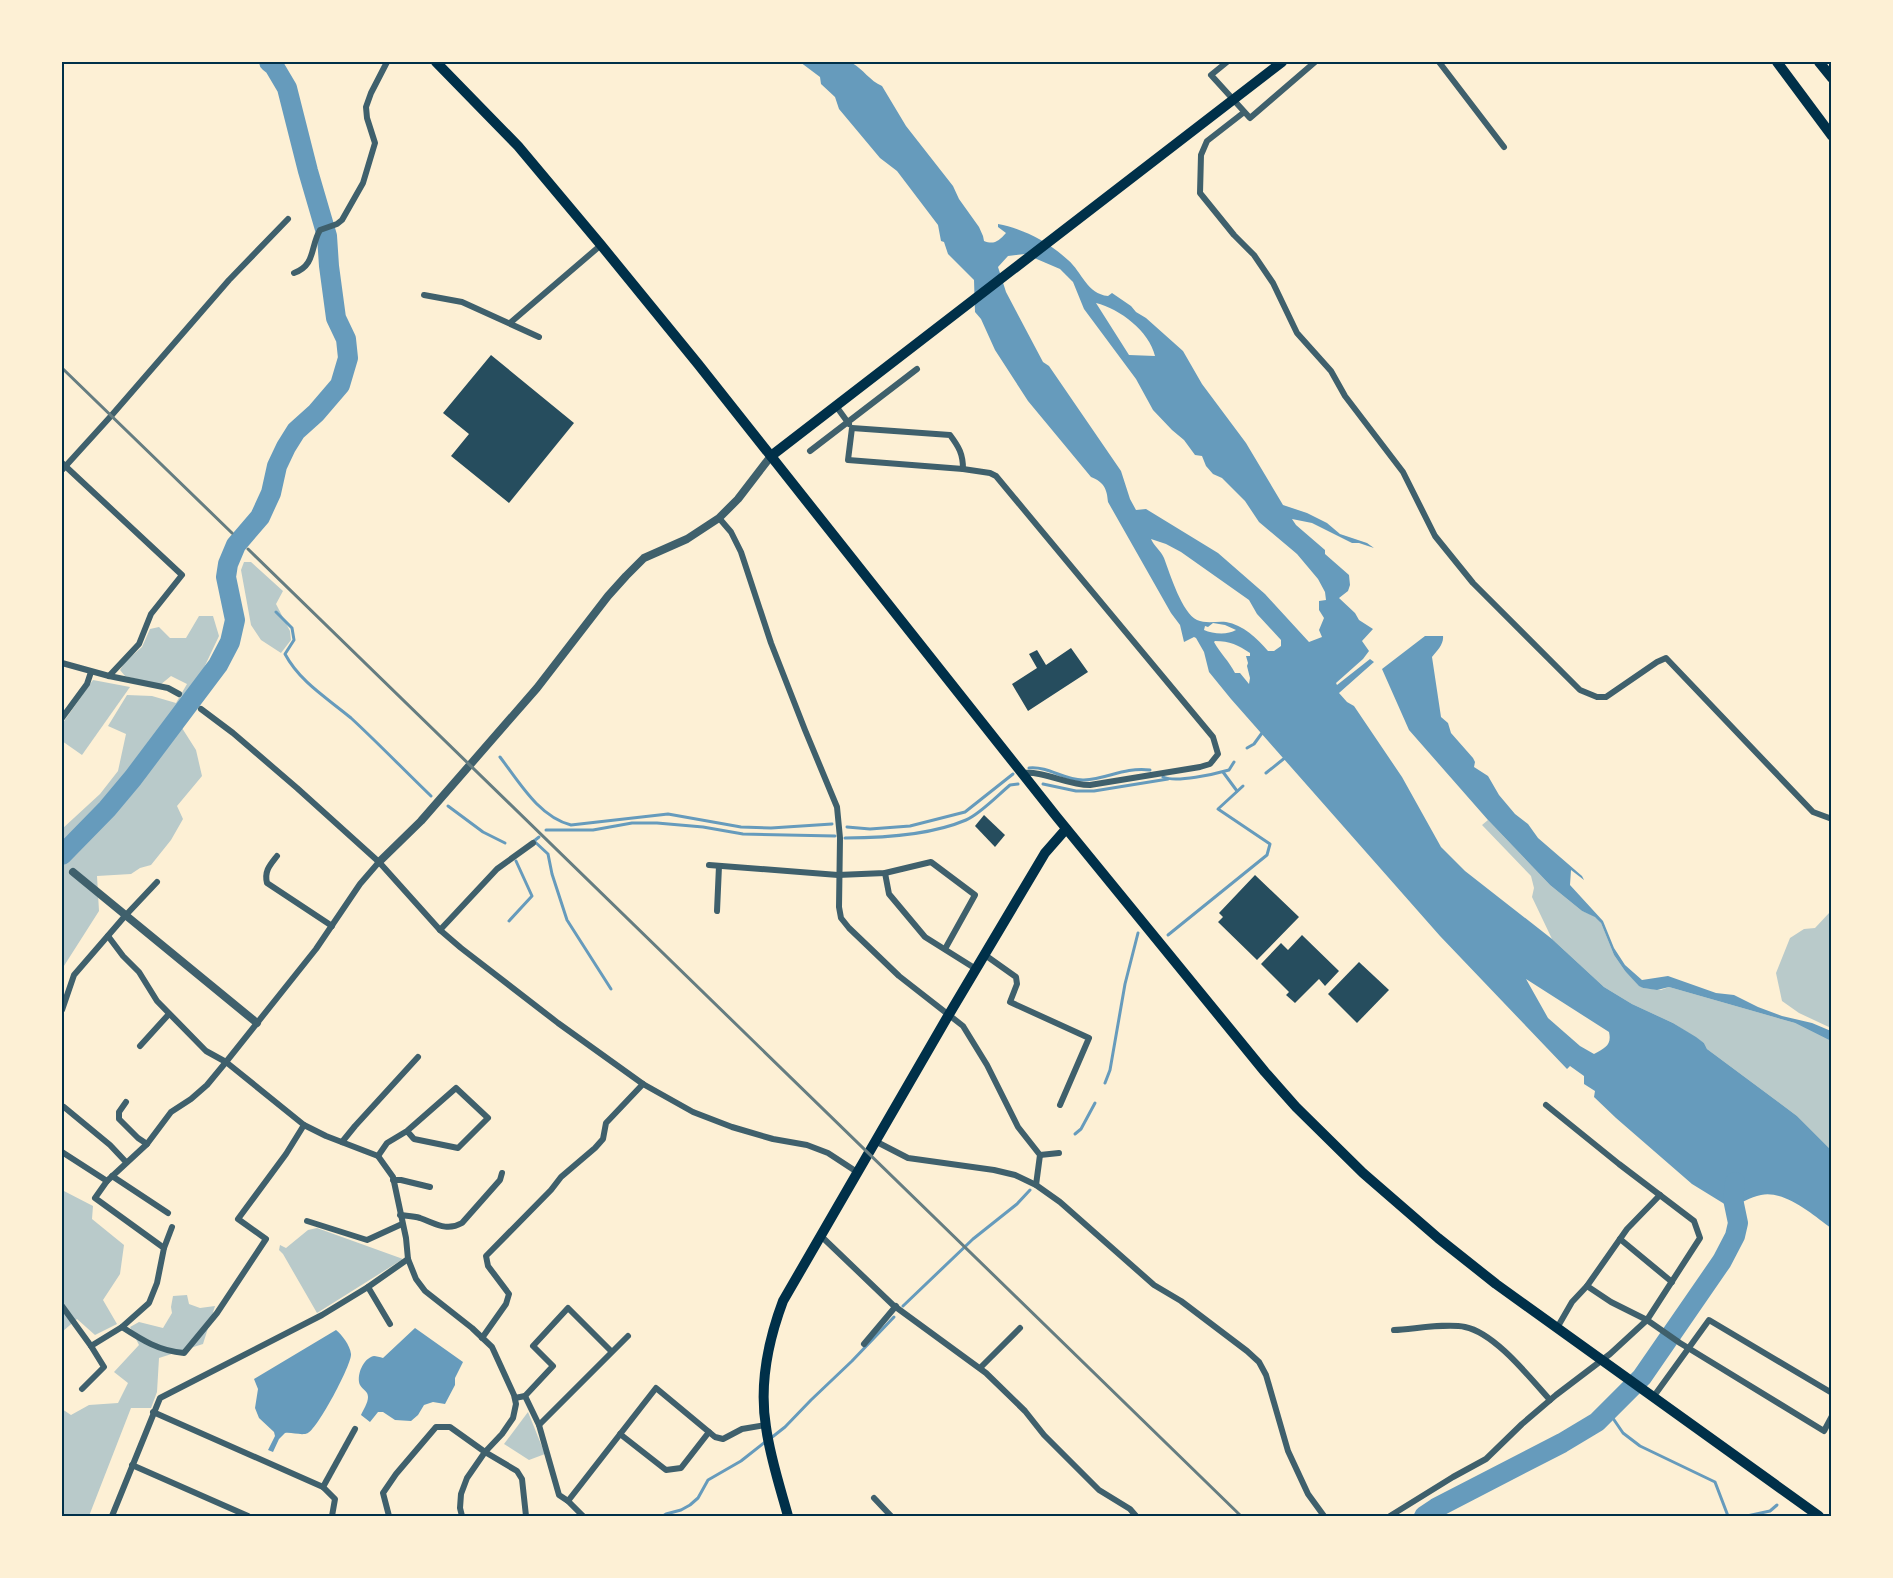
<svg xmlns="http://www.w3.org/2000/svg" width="1893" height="1578" viewBox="0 0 1893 1578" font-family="'Source Serif 4',serif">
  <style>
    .green { fill: #b9caca }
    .water { fill: #669bbc; fill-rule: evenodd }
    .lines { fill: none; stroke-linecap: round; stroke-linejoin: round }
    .stream { stroke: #669bbc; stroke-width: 3 }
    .river { stroke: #669bbc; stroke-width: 20 }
    .building { fill: #264d5e }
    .minor { stroke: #3f606c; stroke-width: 6 }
    .tertiary { stroke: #3f606c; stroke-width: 8 }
    .primary { stroke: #003049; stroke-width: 10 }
    .trunk { stroke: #003049; stroke-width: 10 }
    .rail { stroke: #657d81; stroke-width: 3 }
    .neatline { fill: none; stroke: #003049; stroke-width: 2 }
  </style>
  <rect width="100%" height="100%" fill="#fdf0d5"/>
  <g class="green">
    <path d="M244 562H251L283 591 276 604 290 631 291 640 281 653 261 640 251 625 241 570Z"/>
    <path d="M199 616H213L219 636 201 674 184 704 182 728 196 750 202 776 177 806 183 819 171 840 151 865 140 868 131 874 97 876 99 911 62 969V829L100 794 118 771 126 734 108 726 127 695 152 696 176 703 187 684 171 676 160 685 125 676 120 670 125 662 142 647 150 629 159 627 170 638H186Z"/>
    <path d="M93 680 130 687 82 755 62 741V724Z"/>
    <path d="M1488 820 1550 885 1582 911 1595 916 1601 923 1614 955 1625 971 1643 988 1661 990 1669 987 1795 1023 1831 1041V1150L1797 1116 1707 1049 1704 1043 1673 1023 1632 1004 1604 987 1552 939 1532 897 1534 888 1531 876 1482 825Z"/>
    <path d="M1830 912H1832L1831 1028 1799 1013 1782 1001 1776 973 1790 938 1804 929 1815 928Z"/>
    <path d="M62 1190 93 1206 92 1219 124 1245 120 1274 103 1300 117 1324 95 1335 77 1319 62 1332Z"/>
    <path d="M317 1228 403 1259 317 1313 283 1254 279 1250 280 1245 286 1248 308 1230Z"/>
    <path d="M187 1295 189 1304 200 1308 215 1306 203 1344 159 1358 157 1392 151 1408H131L89 1516H62V1409L71 1415 89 1405 118 1403 128 1383 114 1372 139 1345 130 1327 139 1322 163 1328 172 1313 171 1307 173 1296Z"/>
    <path d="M528 1412 545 1454 529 1460 504 1444Z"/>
  </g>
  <g class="water">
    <path d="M800 62C812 62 842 58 852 63 863 69 870 81 882 86L906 126 953 186 959 199 979 227 983 236 984 241C994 245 999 241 1006 233L998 227V224C1024 229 1048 242 1068 260 1082 272 1087 294 1108 296L1112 293 1131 306 1136 312 1146 318 1183 351 1202 384 1246 443 1283 505 1307 513 1327 523 1340 534 1367 543 1374 548 1359 543H1352L1312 523 1292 519 1296 525 1325 550V554L1349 575 1350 585 1348 591 1339 598 1355 613 1359 620 1373 629 1362 641 1369 651 1363 659 1336 683 1337 685 1370 659 1374 662 1339 693 1347 702 1354 706 1402 777 1441 847 1465 871 1552 939 1604 987 1632 1004 1673 1023 1696 1037 1704 1043 1707 1049 1797 1116 1831 1150V1228C1813 1215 1785 1190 1761 1195 1750 1197 1741 1203 1731 1208L1692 1184 1616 1118 1594 1097 1595 1091 1584 1084V1076L1570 1066 1567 1069 1440 936 1231 699 1209 672 1204 652 1196 638 1194 637 1184 642 1180 625 1171 613 1108 502C1107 489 1104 482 1091 477L1028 401 995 350 981 319 975 312 974 280 948 254 944 242 941 241 938 225 897 171 880 158 839 109 835 97 821 84 820 77ZM1025 254 1060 269 1073 282 1084 309 1136 379 1153 410 1172 430 1184 440 1195 455 1202 456 1206 466 1213 474 1222 478 1245 501 1259 522 1297 554 1318 579 1325 592 1326 600 1319 601V610L1324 618 1319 630 1322 637 1309 642 1265 594 1218 553 1146 509 1136 510 1130 499 1121 471 1049 366 1043 362 1006 292 998 267 1008 256ZM1096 303C1120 309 1149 331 1155 356L1129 355ZM1151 539 1166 544 1181 552 1249 600 1257 614 1281 640V646L1274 651H1268C1257 638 1243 625 1226 622 1217 621 1206 624 1197 620 1182 613 1170 574 1164 558 1161 551 1154 546 1151 539ZM1213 623 1225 625 1236 630C1228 635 1213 634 1204 630L1205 626 1208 627ZM1215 641C1230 641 1238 645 1250 653V656H1246L1248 663 1247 666 1250 678 1249 684 1240 673H1235C1229 661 1220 653 1214 642ZM1526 979 1609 1032C1612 1045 1605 1048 1594 1054L1580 1046 1548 1018Z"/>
    <path d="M1425 636H1443C1444 644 1437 651 1432 657L1441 717 1448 723 1451 733 1473 758 1475 762 1474 767 1488 776 1499 795 1515 814 1528 824 1538 838 1582 876 1584 880 1571 870 1570 885 1603 921 1614 948 1625 965 1642 980 1668 976 1716 993 1734 995 1758 1007 1782 1016 1812 1023 1831 1031V1041L1795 1023 1669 987 1657 990 1643 988 1639 986 1625 971 1614 955 1601 923 1595 917 1582 911 1550 885 1488 820 1409 730 1382 669Z"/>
    <path d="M415 1328 463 1362 455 1378V1385L445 1404 433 1402 424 1405 418 1415 411 1421 395 1420 383 1412H378L370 1422 361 1415C363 1410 368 1403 368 1397 368 1391 363 1390 360 1385 356 1376 363 1358 374 1356 376 1356 380 1357 383 1358Z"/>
    <path d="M336 1330C342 1335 350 1345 351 1354 352 1364 318 1428 308 1433 302 1436 292 1432 285 1433L279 1439 273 1452 268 1450 275 1436 274 1432 259 1418 255 1408 258 1389 254 1379Z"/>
  </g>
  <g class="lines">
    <g class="stream">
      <path d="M276 612 292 628 294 640 285 654C300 682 327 698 351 718 378 743 404 770 431 796"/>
      <path d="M1247 748 1254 744 1262 733"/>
      <path d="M500 757C519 782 539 817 571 825L668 814 741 827 771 828 832 824"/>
      <path d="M1029 768C1049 766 1065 781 1084 780 1108 779 1123 767 1150 770"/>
      <path d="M1223 772 1237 791"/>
      <path d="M1266 773 1286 757"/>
      <path d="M1163 777C1176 783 1215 774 1229 770L1234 762"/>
      <path d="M1043 784 1076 791H1094L1168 779"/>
      <path d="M448 806 483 832 505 843"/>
      <path d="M847 827 870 829 910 826 965 812 1013 774"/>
      <path d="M546 830H593L632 823H657L703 827 743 834 835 836"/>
      <path d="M539 837 534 841 548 854 552 874 567 920 611 989"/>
      <path d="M845 838C882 838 931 835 966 820 980 814 997 796 1010 785L1018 784"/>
      <path d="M509 921 532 896 516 861"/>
      <path d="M1168 935 1267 855 1270 844 1218 809 1243 786"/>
      <path d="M1105 1083 1110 1070 1125 984 1138 933"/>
      <path d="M1075 1134 1081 1129 1095 1103"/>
      <path d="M903 1306 973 1239 1017 1204 1030 1190"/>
      <path d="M1608 1411 1623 1433 1640 1446 1715 1482 1728 1516"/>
      <path d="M771 1438 785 1427 811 1400 852 1361 894 1317"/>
      <path d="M663 1516 666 1514 681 1510 690 1505 698 1498 708 1480 741 1461 765 1442"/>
      <path d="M1747 1516 1770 1511 1777 1505"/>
    </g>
    <g class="river">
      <path d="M62 855 107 809 133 778 218 665 230 642 235 620 226 577 228 564 236 545 260 517 271 493 277 466 286 447 296 431 316 413 340 385 348 358 346 339 336 318 329 266 327 236 308 171 287 88 274 66 269 62"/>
      <path d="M1424 1516 1436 1508 1562 1443 1597 1422 1642 1377 1722 1261 1735 1236 1738 1223 1733 1199 1735 1182"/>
    </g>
  </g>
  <g class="building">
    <path d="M491 355 574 423 509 503 451 456 469 434 443 413Z"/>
    <path d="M1071 648 1088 672 1028 711 1012 684 1037 668 1029 654 1037 650 1046 665Z"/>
    <path d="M984 815 1005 835 995 847 975 826Z"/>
    <path d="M1255 875 1299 917 1257 960 1218 922 1223 917 1219 913Z"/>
    <path d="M1302 935 1339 971 1325 986 1319 979 1295 1003 1286 995 1289 992 1261 964 1281 943 1288 950Z"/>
    <path d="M1359 962 1389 990 1357 1023 1328 994Z"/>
  </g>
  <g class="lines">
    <g class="minor">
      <path d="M1227 62 1211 75 1250 118 1315 62"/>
      <path d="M1439 62 1504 147"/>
      <path d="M1243 113 1207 141 1201 155 1200 193 1234 235 1254 255 1273 283 1297 333 1331 371 1345 396 1403 472 1435 536 1473 583 1580 690 1597 697H1606L1657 662 1666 658 1813 812 1832 819"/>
      <path d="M294 273C316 265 310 247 320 230L337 224 342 220 363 183 375 143 367 118 366 107 371 93 387 62"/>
      <path d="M424 295 462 302 539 337"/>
      <path d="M510 323 601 245"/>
      <path d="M836 406 849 424"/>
      <path d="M852 428 950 435C959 447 963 454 963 469L848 460Z"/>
      <path d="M810 451 917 369"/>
      <path d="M62 463 182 575 151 614 139 644 109 676"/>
      <path d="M963 469 990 473 996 476 1213 737 1218 754 1210 764 1200 767 1090 785C1066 785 1046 771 1022 773"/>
      <path d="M62 470 111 416 229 280 288 219"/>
      <path d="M719 518 731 532 741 552 771 643 805 730 837 807 840 838 839 907 841 918 849 928 872 950 899 976 963 1026 987 1065 1018 1127 1040 1155 1036 1185"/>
      <path d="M62 663 109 676 168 688 179 694"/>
      <path d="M201 709 233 733 297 788 379 862 440 930 461 948 558 1023 643 1084 693 1112 732 1127 773 1139 807 1145 828 1153 857 1172"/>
      <path d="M62 718 87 684 91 672"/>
      <path d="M277 856C270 865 264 871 267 883L332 926"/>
      <path d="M709 865 838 875 885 873 931 862 975 895 945 949"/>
      <path d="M885 873 889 894 925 937 976 969"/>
      <path d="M717 911 719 866"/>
      <path d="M440 930 497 869 533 843"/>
      <path d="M108 936 123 956 139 972 157 1001 206 1051 226 1062 304 1125 326 1136 378 1156 393 1177 406 1238 408 1259 416 1279 425 1291 472 1328 492 1347 514 1395 516 1404 513 1418 502 1434 485 1452 467 1478 461 1494 460 1508 462 1516"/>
      <path d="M985 955 1016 977 1017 984 1010 1002 1089 1038 1060 1105"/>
      <path d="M62 1010 74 975 125 916 157 882"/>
      <path d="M140 1046 169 1014"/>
      <path d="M126 1102 119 1112V1119L138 1138 147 1144"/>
      <path d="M64 1107 110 1145 126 1162"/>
      <path d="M875 1141 908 1158 994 1170 1015 1175 1036 1185 1060 1202 1154 1285 1181 1301 1247 1351 1259 1362 1266 1375 1288 1451 1308 1494 1324 1516"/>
      <path d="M342 1142 355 1126 418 1057"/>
      <path d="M62 1152 107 1181"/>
      <path d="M1040 1155 1059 1153"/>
      <path d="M378 1156 387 1143 407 1131 456 1088 488 1118 458 1148 414 1139 407 1131"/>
      <path d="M112 1176 168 1213"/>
      <path d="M393 1180H401L430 1187"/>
      <path d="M400 1215C406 1216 413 1216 420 1218 435 1223 446 1232 462 1223L500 1180 502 1173"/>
      <path d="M307 1221 367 1240 402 1224"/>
      <path d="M821 1236 893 1305 986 1373 1025 1411 1044 1435 1099 1490 1130 1509 1136 1516"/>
      <path d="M1620 1239 1672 1282"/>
      <path d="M164 1248 172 1227"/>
      <path d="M1587 1286 1611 1302 1647 1320 1680 1343 1824 1431 1832 1416"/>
      <path d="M368 1287 390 1324"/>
      <path d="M62 1306 91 1346"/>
      <path d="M122 1327 149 1303 157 1283 164 1248 95 1198 107 1181 147 1144 171 1112 191 1099 207 1085 226 1062 316 949 360 884 379 862"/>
      <path d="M1557 1328 1572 1302 1587 1286 1627 1229 1660 1195"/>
      <path d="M1394 1330C1414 1329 1447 1323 1465 1327 1495 1333 1530 1378 1550 1400"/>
      <path d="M482 1338 506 1304 509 1294 488 1266 486 1256 551 1190 561 1177 595 1148 603 1139 606 1123 643 1084"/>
      <path d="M864 1344 896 1306"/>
      <path d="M980 1368 1020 1328"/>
      <path d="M82 1389 104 1367 91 1346 122 1327C142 1340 159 1351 184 1353L217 1313 266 1239 238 1219 286 1154 304 1125"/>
      <path d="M525 1396 539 1425 628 1336"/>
      <path d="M1654 1396 1709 1320 1832 1393"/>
      <path d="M515 1398 525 1396 553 1366 533 1346 568 1308 611 1351"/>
      <path d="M153 1412 323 1487 335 1499 332 1516"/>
      <path d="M539 1425 559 1495 568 1501 583 1516"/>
      <path d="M620 1434 666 1470 681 1468 709 1432"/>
      <path d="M132 1465 248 1516"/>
      <path d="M323 1487 355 1429"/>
      <path d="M874 1498 891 1516"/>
      <path d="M568 1501 656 1388 715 1437 723 1439 742 1429 765 1425"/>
      <path d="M112 1516 160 1398 322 1315 368 1287 408 1259"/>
      <path d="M389 1516 383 1493 396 1474 436 1427H450L485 1452 517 1471 522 1479 526 1516"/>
      <path d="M1390 1516 1453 1477 1486 1459 1522 1424 1556 1395 1610 1354 1647 1320 1700 1238 1694 1221 1619 1164 1546 1105"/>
    </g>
    <g class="tertiary">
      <path d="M379 862 421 821 537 688 608 596 626 576 644 558 687 539 719 518 738 499 771 456"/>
      <path d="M73 872 257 1023"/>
    </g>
    <g class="primary">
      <path d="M436 62 518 146 601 245 698 364 1056 816 1265 1072 1296 1107 1363 1173 1438 1238 1496 1284 1819 1516"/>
      <path d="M771 456 1282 62"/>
      <path d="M788 1516C780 1487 770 1457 766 1427 759 1384 768 1341 783 1301L948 1016 1045 853 1066 829"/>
    </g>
    <g class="trunk">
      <path d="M1777 62 1832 136"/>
      <path d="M1819 62 1832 78"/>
    </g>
    <g class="rail">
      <path d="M62 368 232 533"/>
      <path d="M248 549 1241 1516"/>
    </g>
  </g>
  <rect width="1893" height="1578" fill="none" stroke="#fdf0d5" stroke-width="126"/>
  <rect x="63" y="63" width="1767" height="1452" class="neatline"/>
</svg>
